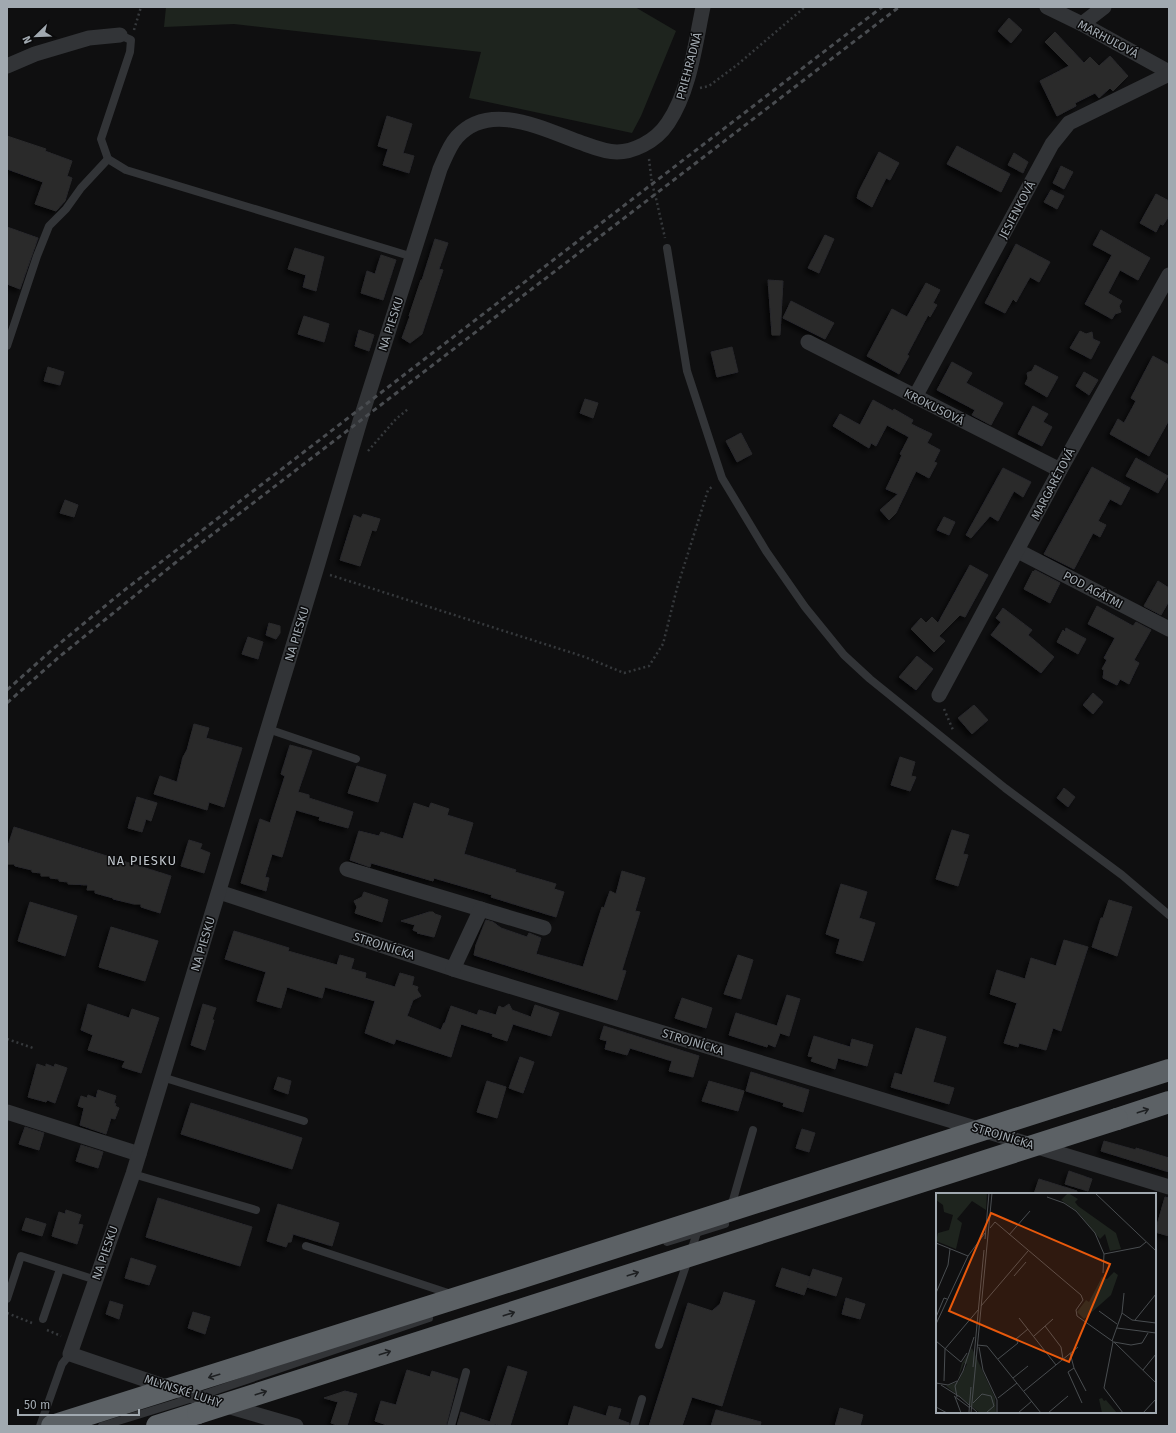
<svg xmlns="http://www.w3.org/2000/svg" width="1176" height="1433" viewBox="0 0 1176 1433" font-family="'Fira Sans',sans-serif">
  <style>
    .green { fill: #1e241e }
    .building { fill: #2a2a2c; stroke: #29292c; filter: url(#shadow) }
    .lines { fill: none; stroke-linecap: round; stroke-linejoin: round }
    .path { stroke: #36393c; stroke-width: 2.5; stroke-dasharray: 2 3; stroke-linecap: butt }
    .lane { stroke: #323437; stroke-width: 8 }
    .street { stroke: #323437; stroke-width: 15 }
    .highway { stroke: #5c6165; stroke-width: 22 }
    .rail { stroke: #494c50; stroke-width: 3; stroke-dasharray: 5 4; stroke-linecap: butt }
    .highway-bridge { stroke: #5c6165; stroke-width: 22 }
    .oneway { stroke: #1e2022 }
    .labels { text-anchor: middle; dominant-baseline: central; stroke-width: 3; stroke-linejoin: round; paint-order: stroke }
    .street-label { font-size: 12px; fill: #a1a9b0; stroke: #0a0a0b }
    .neighbourhood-label { font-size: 13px; letter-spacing: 1px; fill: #c1c7cd; stroke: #0a0a0b }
    .inset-road { fill: none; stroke: #494d50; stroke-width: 1 }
    .view { fill: #e8590c; fill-opacity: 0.15; stroke: #e8590c; stroke-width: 2 }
    .inset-edge { fill: none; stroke: #a1a9b0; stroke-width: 2 }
  </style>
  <defs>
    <filter id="shadow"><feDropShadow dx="-3.5" dy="3.5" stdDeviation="2" flood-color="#0009"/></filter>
  </defs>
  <rect width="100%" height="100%" fill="#0f0f10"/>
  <path class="green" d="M166 7H635L676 31 641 116 632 133 469 98 481 52 234 24 164 27Z"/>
  <g class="building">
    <path d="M1009 18 1022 30 1011 43 998 31Z"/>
    <path d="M1055 32 1084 63 1090 57 1099 66 1110 56 1128 76 1113 91 1110 88 1099 98 1095 93 1075 103 1076 106 1057 116 1040 81 1069 66 1045 42Z"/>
    <path d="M387 116 412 124 403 153 414 156 409 173 383 165 388 149 378 146Z"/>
    <path d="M7 136 46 149 45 151 72 161 67 176 72 178 65 201 56 211 35 204 43 182 7 169Z"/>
    <path d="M957 146 1010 174 1001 192 947 164Z"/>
    <path d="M879 152 899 163 890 180 886 178 872 207 857 198 859 191Z"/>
    <path d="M1014 153 1028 162 1023 173 1008 165Z"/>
    <path d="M1061 166 1073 172 1064 189 1053 183Z"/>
    <path d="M1051 190 1064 196 1057 209 1044 202Z"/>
    <path d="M1156 194 1169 201V216L1163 225 1160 224 1156 232 1140 223Z"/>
    <path d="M7 227 38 238 20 289 7 284Z"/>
    <path d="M1101 230 1150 258 1138 280 1120 270 1108 293 1122 301 1119 306 1121 312 1115 314 1112 319 1085 304 1112 255 1093 245Z"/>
    <path d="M825 235 834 239 819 273 808 268Z"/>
    <path d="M435 239 448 243 439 269 443 270 422 334 410 343 402 338 410 316H409L421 280H422Z"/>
    <path d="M1016 244 1050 262 1039 282 1030 277 1016 302 1013 299 1005 313 985 303Z"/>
    <path d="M295 248 324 257 316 291 303 287 306 275 288 269Z"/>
    <path d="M381 255 396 260 383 300 361 293 367 271 375 274Z"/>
    <path d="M768 280 783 281 780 335H772Z"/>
    <path d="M926 283 940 290 933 303 937 305 930 317 928 315 907 355 909 356 899 374 867 356 892 309 907 317Z"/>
    <path d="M791 301 834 323 825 339 783 318Z"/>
    <path d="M304 316 329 324 324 342 298 334Z"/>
    <path d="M359 330 374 335 369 351 355 346Z"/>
    <path d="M1080 331 1086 334 1092 332 1093 339 1100 342 1091 359 1070 348Z"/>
    <path d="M732 347 738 372 717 377 711 352Z"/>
    <path d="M1153 356 1169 365V420L1149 456 1110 434 1118 419 1124 423 1136 401 1131 398Z"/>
    <path d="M952 362 972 373 966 383 1003 403 991 425 972 415 975 410 937 390Z"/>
    <path d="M1035 365 1058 377 1047 397 1025 384 1028 378 1027 373 1032 371Z"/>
    <path d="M48 367 64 372 60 385 44 381Z"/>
    <path d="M1084 372 1098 380 1089 395 1076 386Z"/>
    <path d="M585 399 598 403 593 418 580 413Z"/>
    <path d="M873 400 893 411 894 409 913 420 911 424 932 434 927 443 940 450 934 462 937 463 929 478 916 471 896 513 889 520 880 510 898 494 886 489 902 455 900 454 909 437 887 425 876 446 871 443 869 448 833 426 840 414 860 425Z"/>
    <path d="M1033 406 1048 414 1043 422 1052 427 1042 446 1018 434Z"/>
    <path d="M741 433 752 454 737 462 726 441Z"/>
    <path d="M1136 458 1168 476 1158 493 1126 476Z"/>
    <path d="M1092 467 1130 488 1121 505 1110 499 1098 521 1106 525 1100 537 1093 533 1074 569 1044 554Z"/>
    <path d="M1003 468 1031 482 1023 497 1014 491 998 521 990 516 971 538 966 535Z"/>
    <path d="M65 500 78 505 74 517 60 513Z"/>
    <path d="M363 514 380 519 376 531 372 530 360 566 340 560 354 515 361 518Z"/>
    <path d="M944 517 955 522 949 535 937 530Z"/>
    <path d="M970 565 988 575 965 617 960 615 939 636 945 641 934 652 911 629 921 618 926 623 932 617 938 623Z"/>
    <path d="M1035 570 1060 583 1050 603 1024 589 1033 571 1034 572Z"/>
    <path d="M1158 581 1169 588V601L1161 615 1144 606Z"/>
    <path d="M1097 606 1133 626 1136 622 1151 630 1134 660 1139 663 1129 684 1120 679 1117 685 1103 678 1104 670 1102 669 1107 660 1104 658 1115 638 1088 624Z"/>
    <path d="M1003 608 1032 630 1028 635 1054 657 1041 673 991 635 1001 622 996 618Z"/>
    <path d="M269 623 280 626V633L276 639 266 635Z"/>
    <path d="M1066 628 1086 639 1078 654 1057 642 1063 630 1065 632Z"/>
    <path d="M248 637 263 642 258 659 242 654Z"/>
    <path d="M917 656 933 669 916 690 899 677Z"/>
    <path d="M1093 693 1103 702 1093 714 1083 705Z"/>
    <path d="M974 705 988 720 972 734 958 718Z"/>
    <path d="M194 724 209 728 206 738 242 748 224 807 209 802 207 810 154 794 160 776 177 782 183 757 187 750Z"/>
    <path d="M290 745 312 751 298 792 309 795V798L353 812 348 828 319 820 320 817 296 810 282 857 272 854 265 877 269 878 266 891 241 883 260 819 270 823 285 776 281 774Z"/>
    <path d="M900 757 915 762 911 776 916 777 910 791 891 785Z"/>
    <path d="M357 766 386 775 378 802 348 793Z"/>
    <path d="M1064 788 1075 797 1068 807 1057 798Z"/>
    <path d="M137 797 157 803 151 821 146 819 142 832 128 828Z"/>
    <path d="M414 803 429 808 431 803 449 809 447 815 473 823 464 854 516 870 515 872 556 884 554 889 564 892 556 917 491 897 492 895 434 878 433 881 371 863 370 867 350 860 359 831 379 836 381 832 403 839Z"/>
    <path d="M14 827 171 876 160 913 141 907V904H134L113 899V898L95 893V890H87L88 885 68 884V882L59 881V879L50 878V876H41V873L32 872V870L15 866 14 864H7V849Z"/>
    <path d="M952 830 969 835 963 854 968 855 958 886 936 879Z"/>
    <path d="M189 840 202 844 200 849 210 853 204 873 181 866Z"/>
    <path d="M622 871 645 878 635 911 640 912 622 970 626 971 617 1000 474 955 476 945 486 920 493 922 501 928 527 937 529 933 541 938 536 954 583 967 602 907 604 908 610 891 616 894Z"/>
    <path d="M841 884 867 892 859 918 875 923 863 961 836 953 840 939 826 934Z"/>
    <path d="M364 892 388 900 382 922 355 913 357 907 354 901 362 897Z"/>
    <path d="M1109 900 1132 907 1117 956 1092 947 1101 918H1103Z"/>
    <path d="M30 902 77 916 65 956 18 941Z"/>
    <path d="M429 912H433L435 914 441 916 434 937 417 933 418 932 413 930 415 925 401 921Z"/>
    <path d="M111 927 158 941 145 981 99 967Z"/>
    <path d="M234 931 289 948 288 951 337 965 340 955 354 959 351 969 366 973 365 978 395 987 400 973 414 977 412 985 418 987 417 990 421 996 413 1000 407 1016 441 1030 444 1023H445L451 1006 477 1015 479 1010 496 1015 499 1006 503 1008 509 1004 512 1010 531 1017 535 1005 559 1013 551 1036 513 1024 507 1041 492 1036 493 1034 461 1024 451 1057 396 1039 394 1044 365 1033 375 1001 325 987 322 998 287 987 281 1008 257 1001 266 972 225 959Z"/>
    <path d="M1064 940 1088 947 1061 1031 1053 1028 1046 1050 1019 1043 1018 1047 1004 1043 1017 1003 990 994 997 970 1025 979 1031 958 1056 966Z"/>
    <path d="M738 955 753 960 741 999 724 994Z"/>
    <path d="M787 995 800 999 789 1036 780 1033 775 1047 768 1044 767 1047 729 1035 736 1013 777 1026Z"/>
    <path d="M682 998 712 1008 706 1028 675 1018Z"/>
    <path d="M88 1004 129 1018 132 1009 159 1018 141 1073 122 1067 125 1061 88 1050 93 1035 81 1030Z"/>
    <path d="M203 1004 216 1008 212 1020H214L205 1050 191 1045Z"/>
    <path d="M604 1026 699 1056 693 1077 669 1071 672 1061 630 1048 627 1055 605 1049 607 1041 600 1039Z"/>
    <path d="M916 1028 946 1037 933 1082 954 1088 949 1104 891 1087 895 1073 902 1075Z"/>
    <path d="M814 1036 850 1047 852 1039 873 1045 867 1066 838 1058 835 1069 811 1061 813 1057 808 1056Z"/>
    <path d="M520 1057 534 1062 523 1093 509 1088Z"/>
    <path d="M37 1064 46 1067V1064L54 1067 55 1064 67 1068 55 1103 47 1100 46 1102 28 1097Z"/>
    <path d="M751 1072 809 1090 803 1112 783 1106 784 1103 746 1091Z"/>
    <path d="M278 1077 291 1081 288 1094 274 1089Z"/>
    <path d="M487 1081 506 1087 497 1118 477 1112Z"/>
    <path d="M709 1081 744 1091 738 1111 702 1101Z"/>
    <path d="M98 1090 116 1096 114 1103 116 1104 115 1106 119 1108 115 1119 111 1118 106 1134 80 1125 84 1108 78 1106 81 1096 87 1098 88 1095 96 1098Z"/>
    <path d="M191 1103 302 1138 292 1169 181 1134Z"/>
    <path d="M25 1127 44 1133 39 1150 19 1144Z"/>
    <path d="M802 1129 815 1133 809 1152 796 1148Z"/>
    <path d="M1104 1141 1136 1150V1148L1169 1158V1172L1101 1151Z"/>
    <path d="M81 1145 103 1152 98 1168 76 1161Z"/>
    <path d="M1069 1171 1092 1179 1088 1191 1065 1184Z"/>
    <path d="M1039 1179 1077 1191 1076 1194H1034Z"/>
    <path d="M1165 1197 1169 1198V1236L1155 1232Z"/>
    <path d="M158 1198 252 1227 240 1266 146 1237Z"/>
    <path d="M278 1204 339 1223 332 1246 293 1234 291 1242H288L286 1247 267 1241Z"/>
    <path d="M66 1210 81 1215 78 1224 83 1225 77 1244 52 1236 59 1212 65 1214Z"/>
    <path d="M26 1218 46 1224 42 1236 22 1230Z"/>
    <path d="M131 1258 156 1266 149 1285 125 1278Z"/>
    <path d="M782 1268 810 1277 804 1295 776 1286Z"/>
    <path d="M813 1269 842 1278 836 1296 807 1287Z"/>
    <path d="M724 1292 755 1301 722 1406 692 1397 682 1426H649L688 1303 712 1311 720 1304Z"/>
    <path d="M846 1298 865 1304 860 1319 842 1314Z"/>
    <path d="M110 1301 123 1305 119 1319 106 1314Z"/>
    <path d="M193 1312 210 1317 205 1334 188 1328Z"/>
    <path d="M508 1366 527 1372 510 1426H501L495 1424 494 1426H457L461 1412 490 1422Z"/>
    <path d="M407 1370 430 1377 432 1371 458 1379 446 1426H390L375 1421 381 1401 396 1405Z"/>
    <path d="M345 1391 357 1394 347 1426H340L331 1423 338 1402 324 1398Z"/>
    <path d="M574 1406 606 1416 609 1406 621 1409 618 1419 629 1423V1426H568Z"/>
    <path d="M840 1408 863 1415 860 1426H835Z"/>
    <path d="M716 1410 761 1422 760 1426H711Z"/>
  </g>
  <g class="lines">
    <g class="path">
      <path d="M134 30 141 7"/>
      <path d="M700 88 709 86 737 65 805 7"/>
      <path d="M649 159 652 184 655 194 665 238"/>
      <path d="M368 451 396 419 408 409"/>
      <path d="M330 575 585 657 624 673 649 666 663 644 677 588 708 490 713 486"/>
      <path d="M944 709 953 730"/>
      <path d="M7 1039 33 1048"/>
      <path d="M7 1313 32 1323"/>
      <path d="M47 1330 61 1336"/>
    </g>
    <g class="lane">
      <path d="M120 35 131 40 130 52 101 139 108 159 126 170 413 257"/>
      <path d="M667 248 687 371 722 478 766 551 805 607 844 655 870 679 1005 788 1122 875 1169 915"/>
      <path d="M7 346 37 256 49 226 66 209 81 188 108 159"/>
      <path d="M268 729 356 759"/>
      <path d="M162 1077 304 1121"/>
      <path d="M133 1174 256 1210"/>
      <path d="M731 1207 753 1130"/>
      <path d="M667 1242 725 1224"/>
      <path d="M306 1246 451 1294"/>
      <path d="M7 1299 21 1256 96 1280"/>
      <path d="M43 1319 60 1269"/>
      <path d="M659 1345 697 1233"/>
      <path d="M40 1426 62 1364 70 1354"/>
      <path d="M102 1426 196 1397 429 1318"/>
      <path d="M451 1426 466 1372"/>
      <path d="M634 1426 642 1399"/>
    </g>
    <g class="street">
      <path d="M1047 7 1082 24 1169 72"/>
      <path d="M1082 24 1104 7"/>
      <path d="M7 66 35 54 89 38 120 35"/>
      <path d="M808 342 1060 470"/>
      <path d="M915 397 1052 144 1069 123 1169 74"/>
      <path d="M1018 551 1169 629"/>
      <path d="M939 695 1060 470 1169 275"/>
      <path d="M347 869 544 928"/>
      <path d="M219 892 453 969 1169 1187"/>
      <path d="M453 969 481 909"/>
      <path d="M7 1112 139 1154"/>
      <path d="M296 1426 196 1397 70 1354 133 1174 316 570 360 421 440 169C445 158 449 146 457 137 490 100 545 130 582 143 593 147 605 152 617 152 626 152 635 149 643 145 653 140 662 132 668 123 690 90 695 45 703 7"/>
    </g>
    <g class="highway">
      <path d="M1117 1119 1169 1102"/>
      <path d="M157 1426 198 1413"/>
    </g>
    <g class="rail">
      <path d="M7 690 53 649 122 592 882 7"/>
      <path d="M7 703 59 657 175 563 899 7"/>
    </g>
    <g class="highway-bridge">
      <path d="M198 1413 1117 1119"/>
      <path d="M52 1426C425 1310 797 1188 1169 1070"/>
    </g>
  </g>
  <defs><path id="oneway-shaft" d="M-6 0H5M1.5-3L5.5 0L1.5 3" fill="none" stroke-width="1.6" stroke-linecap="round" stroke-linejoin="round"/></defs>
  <g class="oneway">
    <use href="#oneway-shaft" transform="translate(1143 1111) rotate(-18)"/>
    <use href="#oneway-shaft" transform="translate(633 1274) rotate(-18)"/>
    <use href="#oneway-shaft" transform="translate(509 1314) rotate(-18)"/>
    <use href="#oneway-shaft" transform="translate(385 1353) rotate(-18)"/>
    <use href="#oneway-shaft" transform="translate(214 1376) rotate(163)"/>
    <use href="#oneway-shaft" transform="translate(261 1393) rotate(-18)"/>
  </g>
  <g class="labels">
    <g class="street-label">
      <text transform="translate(1108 39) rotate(28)">MARHUĽOVÁ</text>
      <text transform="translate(689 66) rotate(-75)">PRIEHRADNÁ</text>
      <text transform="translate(1017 210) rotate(-62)">JESIENKOVÁ</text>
      <text transform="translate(391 324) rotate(-72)">NA PIESKU</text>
      <text transform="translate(934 407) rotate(27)">KROKUSOVÁ</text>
      <text transform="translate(1053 484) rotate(-62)">MARGARÉTOVÁ</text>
      <text transform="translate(1093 590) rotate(28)">POD AGÁTMI</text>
      <text transform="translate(297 634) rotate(-73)">NA PIESKU</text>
      <text transform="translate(203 944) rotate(-73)">NA PIESKU</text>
      <text transform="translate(384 946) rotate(18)">STROJNÍCKA</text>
      <text transform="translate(693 1042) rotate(17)">STROJNÍCKA</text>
      <text transform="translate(1003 1136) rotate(17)">STROJNÍCKA</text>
      <text transform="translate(105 1253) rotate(-71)">NA PIESKU</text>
      <text transform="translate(183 1391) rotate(18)">MLYNSKÉ LUHY</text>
    </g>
    <g class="neighbourhood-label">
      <text x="142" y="860">NA PIESKU</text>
    </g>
  </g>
  <g transform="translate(936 1193)">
    <rect width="220" height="220" fill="#0f0f10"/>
    <path d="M0 0H51L50 17 36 8 21 26 26 30 20 56 0 48 2 40 13 37 17 22 8 19 7 12 0 7ZM132 0 142 6 139 9 142 13 180 40 185 56 174 58 169 41 164 46 141 18 125 7ZM178 79 182 82 175 102 148 126 141 119 150 107 153 109 166 84 171 86ZM36 155 59 205 60 220H44L10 193 22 189 31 171 28 170 22 185 26 170ZM166 205 168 208 170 207 181 220H166L163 206Z" fill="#1e241e"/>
    <path class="inset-road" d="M159 0 220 58M111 4 128 10 140 18 159 40 168 61 204 54 210 49M54 35 59 29 145 102 147 107 140 117 141 123 179 150 220 190M73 42 94 18M49 46 53 0M0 50 32 63M167 80 168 61M78 83 90 69M0 100 12 72 14 56M45 113 92 58M163 118 181 131M186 120 196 127 220 130M0 124 8 105 11 106M83 125 120 172M199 127 220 101M0 131 32 63 49 40M109 133 125 154 127 166M181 135 220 140M98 143 117 126M0 148 25 169 31 160M176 148 186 120 188 100M177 149 168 195 187 220M178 149 195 152 206 150 212 140M41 152 51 153 105 220M43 154 47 177 61 207V220M134 160 138 175 150 198M62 166 82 150 80 146 92 136M37 174 48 57M138 175 132 179 146 210M207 177 220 161M77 185 92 173M8 188 9 156 42 117M0 190 12 192 21 188M5 192 24 204 41 219M88 198 142 154M18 203 34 215M19 204 25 220M21 204 19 193 27 178 38 144M62 205 81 190M37 210 46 201 55 203 58 213 50 220M0 214 11 220M33 219 35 194M35 220 56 0M82 220 96 208M112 220 132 203M207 220 220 206"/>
    <path class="view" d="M55 20 174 71 133 169 13 118Z"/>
    <rect width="220" height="220" class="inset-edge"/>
  </g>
  <rect width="1176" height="1433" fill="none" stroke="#a1a9b0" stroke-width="16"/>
  <g transform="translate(36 36) rotate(247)" stroke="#0a0a0b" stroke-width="3" paint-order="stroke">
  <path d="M0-3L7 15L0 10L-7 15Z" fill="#a1a9b0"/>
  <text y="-6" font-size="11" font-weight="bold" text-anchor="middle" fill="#a1a9b0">N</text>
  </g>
  <path d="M18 1409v6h121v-6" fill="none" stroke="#a1a9b0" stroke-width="2"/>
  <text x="24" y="1409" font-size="12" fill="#a1a9b0" stroke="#0a0a0b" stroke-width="3" paint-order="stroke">50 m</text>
</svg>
